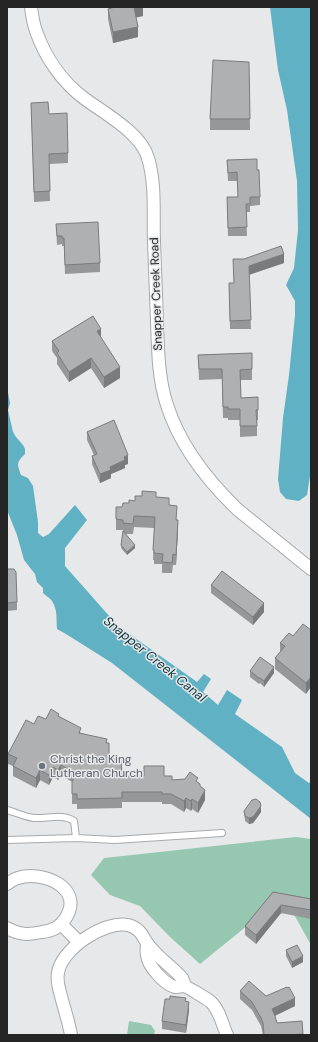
<svg xmlns="http://www.w3.org/2000/svg" width="318" height="1042" viewBox="0 0 318 1042" font-family="'DM Sans',sans-serif">
  <style>
    .green { fill: #96c7b1 }
    .water { fill: #60b1c4 }
    .lines { fill: none; stroke-linecap: round; stroke-linejoin: round }
    .lane-casing { stroke: #a8a9aa; stroke-width: 8 }
    .street-casing { stroke: #a8a9aa; stroke-width: 14 }
    .path { stroke: #999a9b; stroke-width: 2; stroke-dasharray: 1 3; stroke-linecap: butt }
    .lane { stroke: #fff; stroke-width: 6 }
    .street { stroke: #fff; stroke-width: 12 }
    .wall { fill: #969798 }
    .shaded-wall { fill: #7a7b7c }
    .building { fill: #afb0b1; stroke: #7a7b7c }
    .worship-dot { fill: #6b7280; stroke: #e7e8e9; stroke-width: 1.5 }
    .labels { text-anchor: middle; dominant-baseline: central; stroke-width: 3; stroke-linejoin: round; paint-order: stroke }
    .street-label { font-size: 12px; fill: #252526; stroke: #e7e8e9 }
    .worship-label { font-size: 12px; fill: #5b616d; stroke: #e7e8e9; text-anchor: start }
    .water-label { font-size: 13px; font-style: italic; fill: #0d343d; stroke: #e7e8e9 }
  </style>
  <rect width="100%" height="100%" fill="#e7e8e9"/>
  <g class="green">
    <path d="M296 837 311 839V945L292 911 253 921 200 964 169 936 140 906 110 895 91 875 104 858Z"/>
    <path d="M129 1021 151 1025 155 1031 154 1035H127Z"/>
  </g>
  <g class="water">
    <path d="M270 7H311V470L307 495 299 501 286 499 280 492 278 479 283 418 289 375 295 315V301L286 285 294 268 298 230 297 181 287 110 278 70Z"/>
    <path d="M7 387 10 403 8 410 13 432 16 437 23 445 25 449V454C16 463 17 464 21 475L28 478 33 486 38 522V533L43 537 49 534 75 505 87 520 65 548V566L118 626 197 682 204 674 211 679 203 692 218 705 227 690 242 700 235 714 282 747 295 773 309 783 311 782V819L112 663 66 634 57 629C56 618 58 611 52 601 51 599 45 595 43 593V588L37 582 35 574 24 560 17 535 7 510Z"/>
  </g>
  <g class="lines">
    <defs>
      <g id="lane">
        <path d="M7 810C15 812 25 817 34 818 47 819 63 813 74 821L76 838"/>
        <path d="M7 840 76 838 115 840 222 833"/>
      </g>
      <g id="street">
        <path d="M31 7C32 15 33 23 36 31 45 57 62 82 85 99 104 113 141 133 148 158 156 184 153 215 154 242 155 268 156 294 157 321 158 349 158 378 167 405 180 446 207 480 237 509L311 569"/>
        <path d="M7 884C10 882 14 879 18 878 42 870 86 888 65 919 60 927 52 931 42 932 28 935 20 935 7 928"/>
        <path d="M61 924 79 942"/>
        <path d="M147 943C147 947 146 951 147 955 148 966 164 984 175 987 178 987 181 986 184 986 188 987 207 999 211 1002 220 1011 222 1024 227 1035"/>
        <path d="M71 1035C69 1023 65 1011 62 1000 60 991 56 982 58 973 61 949 105 920 128 925 132 926 136 928 139 931 143 935 144 939 147 943 157 957 171 966 182 978 183 980 184 983 185 986"/>
      </g>
    </defs>
    <use href="#lane" class="lane-casing"/>
    <use href="#street" class="street-casing"/>
    <path class="path" d="M7 472 19 469"/>
    <use href="#lane" class="lane"/>
    <use href="#street" class="street"/>
  </g>
  <g class="wall">
    <path d="M112 7H143V16L136 17 138 37 113 43 108 19V9L113 8Z"/>
    <path d="M249 62 250 130H210V119Z"/>
    <path d="M31 103 49 114 68 153V163L49 164 50 201 34 202Z"/>
    <path d="M227 160 257 170 260 197V205L250 206V212H246L247 236H228L227 197H238L237 181H228Z"/>
    <path d="M56 224 100 263V272L65 274 64 246H62V244L57 245Z"/>
    <path d="M233 259 284 263 249 274 251 329H230L229 283H234Z"/>
    <path d="M101 338 120 378 104 388 91 368 69 382 57 364V358L52 351V341Z"/>
    <path d="M252 353V380H240L241 398 258 397V420H257V436L240 437V420H228V418H223L222 379 199 380 198 355Z"/>
    <path d="M87 432 128 464 125 465V468L111 474V478L100 483 92 464V456L94 455 87 440Z"/>
    <path d="M156 497 169 505 177 520 178 530 176 565H173L172 573H162V564H154V560H153L154 528 134 527 133 534H125L135 548 127 555 121 548 123 530H116V519L122 507 129 503 135 501Z"/>
    <path d="M7 569 17 602V610L7 611Z"/>
    <path d="M211 585 264 612 253 625 211 593Z"/>
    <path d="M311 630 306 694 275 669V658L280 652V643Z"/>
    <path d="M250 671 274 673 264 687 260 683 259 684 250 677Z"/>
    <path d="M59 716 81 733 107 743 109 759 122 776H164L172 780 198 783 200 787 205 800 198 813 192 809 191 811 186 808 184 812 171 804H162V802H122V808L77 809V804H72V782L61 775 58 780 53 777 49 785 40 780 36 788 13 776V766L8 764V754L34 724 46 719Z"/>
    <path d="M244 811 261 812 253 823 249 824 245 821Z"/>
    <path d="M273 892 311 899V919L281 913 256 944 245 935V926Z"/>
    <path d="M286 950 303 962 292 968 286 956Z"/>
    <path d="M240 991 266 996 295 1006 275 1016 277 1023 302 1021 303 1035H263L261 1026 252 1010 240 999Z"/>
    <path d="M186 1002 189 1010 186 1033 162 1029V1021Z"/>
  </g>
  <g class="shaded-wall">
    <path d="M134 7H143V16L134 18Z"/>
    <path d="M138 27V37L113 43V32Z"/>
    <path d="M284 254V263L249 275V266Z"/>
    <path d="M101 329V339L97 331Z"/>
    <path d="M91 358V368L69 382V372Z"/>
    <path d="M120 367V378L104 388V377Z"/>
    <path d="M128 455V464L125 465V468L111 474V478L100 483V474L124 457Z"/>
    <path d="M178 520V530L176 565V555Z"/>
    <path d="M135 545V548L127 555V552Z"/>
    <path d="M264 603V612L253 625V617Z"/>
    <path d="M274 667V673L264 687V681Z"/>
    <path d="M311 677V687L306 694V683Z"/>
    <path d="M61 765V775L58 780V770Z"/>
    <path d="M53 767V777L49 785V775Z"/>
    <path d="M40 770V780L36 788V778Z"/>
    <path d="M205 790V800L198 813V803Z"/>
    <path d="M186 798V808L184 812V801Z"/>
    <path d="M192 799V809L191 811V801Z"/>
    <path d="M261 806V812L253 823 249 824V818Z"/>
    <path d="M281 905V913L256 944V935Z"/>
    <path d="M303 956V962L292 968V962Z"/>
    <path d="M295 998V1006L272 1017V1009Z"/>
    <path d="M189 1002V1010L186 1033V1025Z"/>
  </g>
  <g class="building">
    <path d="M115 7H135H134L138 27 113 32 108 9Z"/>
    <path d="M213 60 249 62 250 119H210Z"/>
    <path d="M48 102 49 114 67 113 68 153 49 154 50 191 34 192 31 103Z"/>
    <path d="M257 159V170H259L260 197H250V204H246L247 227 228 228 227 197H238L237 172 228 173 227 160Z"/>
    <path d="M98 222 100 263 65 265 64 238H62V236H57L56 224Z"/>
    <path d="M281 246 284 254 249 266 251 320 230 321 229 283H234L233 259H244Z"/>
    <path d="M93 316 101 329 97 331 120 367 104 377 91 358 69 372 57 353 59 351 52 341Z"/>
    <path d="M252 353V369L240 370 241 398 258 397V410H256L257 426H240V409H228V407H223L222 369H199L198 355Z"/>
    <path d="M114 420 128 455 124 457 125 460 110 467 111 470 100 474 92 456 97 454 87 432Z"/>
    <path d="M142 491 156 492V497L169 498V505L177 506 176 520H178L176 555 173 554 172 563 162 562 163 554 154 553V550H153L155 517 134 516 133 524 123 523V520L116 519V507H122L123 503H129V500L135 501V496H142Z"/>
    <path d="M123 531 135 545 127 552 121 545Z"/>
    <path d="M7 569H14L16 572 17 602 7 603Z"/>
    <path d="M222 571 264 603 253 617 211 585Z"/>
    <path d="M303 624 311 630V677L306 683 275 658 285 646 280 643 289 633 293 636Z"/>
    <path d="M260 657 274 667 264 681 260 678H259L250 671Z"/>
    <path d="M51 709 59 714 58 716 81 728 79 733 107 739 106 743H109V759H121L122 776H144V766H164V776H172V780L185 779 190 772 198 778 196 781 200 784V786L205 790 198 803 192 799 191 801 186 798 184 801 171 794H162V792H122V798L77 799V794H72V782L76 774 61 765 58 770 53 767 49 775 40 770 36 778 13 766 17 758 8 754 26 720 34 724 38 716 46 719Z"/>
    <path d="M256 799 260 802 261 806 253 817 249 818 245 816 244 811 252 800Z"/>
    <path d="M273 892 311 899V910L281 905 256 935 245 926Z"/>
    <path d="M297 945 303 956 292 962 286 950Z"/>
    <path d="M249 981 266 996 287 987V988L289 987 295 998 272 1009 275 1016 277 1023 302 1021 303 1034 289 1035H264L263 1023 261 1018 252 1002 240 991Z"/>
    <path d="M170 996 186 998 185 1001 189 1002 186 1025 162 1021 165 999H170Z"/>
  </g>
  <circle class="worship-dot" cx="42" cy="766" r="4"/>
  <g class="labels">
    <g class="street-label">
      <text transform="translate(156 294) rotate(-92)">Snapper Creek Road</text>
    </g>
    <g class="worship-label">
      <text x="50" y="759">Christ the King<tspan x="50" dy="14">Lutheran Church</tspan></text>
    </g>
    <g class="water-label">
      <text transform="translate(155 659) rotate(39)">Snapper Creek Canal</text>
    </g>
  </g>
  <rect width="318" height="1042" fill="none" stroke="#252526" stroke-width="16"/>
</svg>
